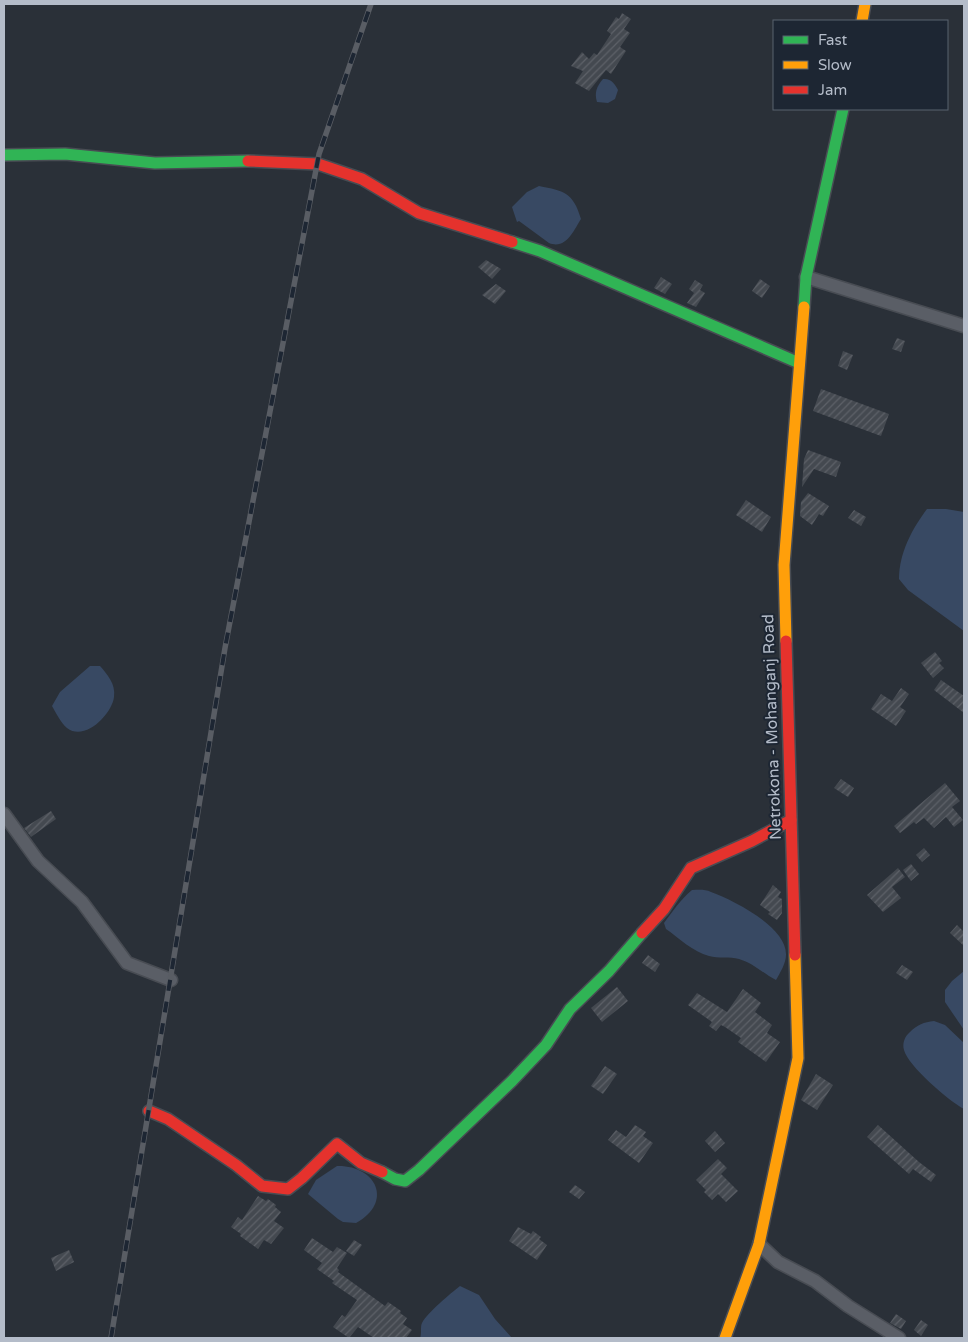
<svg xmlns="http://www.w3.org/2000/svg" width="968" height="1342" viewBox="0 0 968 1342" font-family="'Varela Round',sans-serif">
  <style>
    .water { fill: #384963 }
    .building { fill: url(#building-hatch) }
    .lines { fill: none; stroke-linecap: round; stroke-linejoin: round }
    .street-casing { stroke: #484c53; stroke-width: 15 }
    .fast-casing { stroke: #484c53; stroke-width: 14 }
    .slow-casing { stroke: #484c53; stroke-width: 14 }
    .jam-casing { stroke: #484c53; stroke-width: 14 }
    .street { stroke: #5a5e66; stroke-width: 12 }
    .fast { stroke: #30b455; stroke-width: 11 }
    .slow { stroke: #ff9f0a; stroke-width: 11 }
    .jam { stroke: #e5322d; stroke-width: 11 }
    .rail-casing { stroke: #595d64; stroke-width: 5.5 }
    .rail { stroke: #1d2633; stroke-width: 4; stroke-dasharray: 11; stroke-linecap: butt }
    .labels { text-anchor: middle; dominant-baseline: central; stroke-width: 4; stroke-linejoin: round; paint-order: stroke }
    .street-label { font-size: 16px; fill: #b4bcc9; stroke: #1d2633 }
  </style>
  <defs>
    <pattern id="building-hatch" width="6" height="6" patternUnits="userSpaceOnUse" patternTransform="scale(1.25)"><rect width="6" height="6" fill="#444950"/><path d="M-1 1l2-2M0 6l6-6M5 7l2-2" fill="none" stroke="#5d6168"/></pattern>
  </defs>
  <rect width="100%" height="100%" fill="#2a3038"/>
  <g class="water">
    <path d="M603 79C611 78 615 84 618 90L615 99 608 103 597 102C594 92 597 86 603 79Z"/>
    <path d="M539 186C564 191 573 192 581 219 574 230 566 250 549 243L519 221 517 222 512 207 527 192Z"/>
    <path d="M927 509H946L964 512V631L908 590 899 579C899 553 912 529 927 509Z"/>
    <path d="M90 666H100C107 674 116 684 114 697 112 714 85 742 67 728 61 723 56 713 52 706L60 692Z"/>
    <path d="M692 890C698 890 705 889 711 892 733 900 787 927 786 955 786 963 780 973 776 980 764 974 753 963 739 959 730 956 718 959 709 956 693 952 679 938 666 929L664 923C673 911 680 900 692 890Z"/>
    <path d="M964 971V1030L945 1002V990L952 981Z"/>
    <path d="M934 1021 945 1025 964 1043V1109C949 1101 908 1066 904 1050 902 1043 905 1036 910 1032 917 1025 924 1022 934 1021Z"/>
    <path d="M337 1166C376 1165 394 1202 356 1223L343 1222 338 1219 308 1194 316 1180Z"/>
    <path d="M460 1286 479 1295 495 1319 512 1338H420C422 1333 420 1327 422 1323 427 1313 451 1293 460 1286Z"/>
  </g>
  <g class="building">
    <path d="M622 13 631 19 624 29 630 33 620 47 626 51 611 74 606 70 589 91 575 83 583 71 571 66 582 52 589 59 594 53 597 55 611 34 607 31 616 17 619 19Z"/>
    <path d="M486 260 501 269 492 279 478 267Z"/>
    <path d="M661 277 672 284 665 294 654 288Z"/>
    <path d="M760 279 770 286 762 298 752 291Z"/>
    <path d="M695 280 703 285 700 290 705 293 696 307 687 303 694 293 689 289Z"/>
    <path d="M496 284 506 291 495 304 482 295Z"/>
    <path d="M897 338 905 341 901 352 892 349Z"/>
    <path d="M843 351 853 355 847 370 838 366Z"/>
    <path d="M821 389 889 414 881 436 813 411Z"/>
    <path d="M808 450 841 462 836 477 814 469 802 487 804 459Z"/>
    <path d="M808 493 829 506 823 516 819 514 812 525 800 516 801 502Z"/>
    <path d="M746 500 771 517 762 532 736 515Z"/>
    <path d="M854 510 866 517 861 526 848 518Z"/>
    <path d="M935 652 942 661 939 663 944 668 933 678 921 663Z"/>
    <path d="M941 680 964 696V713L934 690Z"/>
    <path d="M901 688 909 694 900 707 906 711 896 726 871 709 881 694 892 701Z"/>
    <path d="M841 779 854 788 848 797 834 788Z"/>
    <path d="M945 783 960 801 952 807 963 820 954 827 946 817 934 828 924 818 916 824 914 822 900 833 894 826Z"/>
    <path d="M51 811 56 819 31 837 24 828Z"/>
    <path d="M924 848 930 855 922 862 916 855Z"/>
    <path d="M911 864 919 874 911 881 903 870Z"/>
    <path d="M898 868 905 877 892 887 901 898 883 912 867 895Z"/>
    <path d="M773 885 781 892 778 897 782 899V913L777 920 768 914 770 912 760 905Z"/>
    <path d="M957 925 964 932V946L950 933Z"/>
    <path d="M648 955 660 964 655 972 642 963Z"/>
    <path d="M902 965 913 972 907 980 896 973Z"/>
    <path d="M617 987 628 1001 602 1022 591 1008Z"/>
    <path d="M743 989 761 1003 755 1012 772 1025 767 1033 780 1042 766 1062 738 1042 741 1038 725 1027 721 1025 716 1031 709 1026 712 1022 688 1005 697 993 727 1012Z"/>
    <path d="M605 1066 617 1074 603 1094 591 1086Z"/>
    <path d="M816 1074 833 1085 817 1110 801 1100Z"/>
    <path d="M635 1125 646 1132 643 1136 653 1143 639 1163 608 1140 616 1130 626 1137Z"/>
    <path d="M878 1125 919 1162 936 1175 931 1182 913 1169 909 1174 867 1137Z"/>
    <path d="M715 1131 725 1143 715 1152 705 1141Z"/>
    <path d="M718 1159 727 1168 721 1174 738 1191 726 1202 718 1194 712 1200 704 1192 706 1190 696 1180Z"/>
    <path d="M575 1185 585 1192 579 1199 569 1192Z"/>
    <path d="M258 1196 266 1201 268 1199 276 1205 275 1207 281 1212 274 1221 284 1228 271 1244 264 1240 258 1249 240 1236 241 1234 231 1227 238 1217 242 1220Z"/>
    <path d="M518 1227 531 1234 533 1231 541 1237 539 1239 547 1245 537 1260 509 1241Z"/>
    <path d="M312 1238 333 1252 337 1247 347 1253 337 1268 339 1270 338 1272 385 1306 388 1302 401 1311 400 1313 407 1318 403 1324 412 1330 406 1338H374L358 1327 349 1338 333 1327 342 1315 345 1317 357 1300 332 1283 334 1281 317 1269 322 1263 304 1250Z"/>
    <path d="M354 1240 362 1245 354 1256 346 1251Z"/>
    <path d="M69 1250 74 1262 56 1271 51 1258Z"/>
    <path d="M896 1314 906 1321 901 1329 890 1323Z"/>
    <path d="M921 1320 928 1325 921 1336 914 1330Z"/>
  </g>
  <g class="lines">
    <defs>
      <g id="street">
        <path d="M806 277 964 326"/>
        <path d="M4 814 38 861 82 902 127 963 171 980"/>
        <path d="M759 1244 778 1262 815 1281 848 1306 899 1338"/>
      </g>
      <g id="fast">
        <path d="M4 155 65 154 155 163 248 161"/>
        <path d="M512 242 540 251 799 363"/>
        <path d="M804 307 806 277 843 109"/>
        <path d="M382 1172 395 1179 405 1181 419 1170 512 1081 546 1045 570 1009 609 971 642 933"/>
      </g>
      <g id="slow">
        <path d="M862 21 865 4"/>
        <path d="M786 641 784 565 804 307"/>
        <path d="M725 1338 759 1244 798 1058 795 955"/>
      </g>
      <g id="jam">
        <path d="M248 161 318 164 362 179 419 213 512 242"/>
        <path d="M786 641 795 955"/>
        <path d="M642 933 664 909 691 868 752 841 791 820"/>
        <path d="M149 1111 168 1119 236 1165 262 1186 288 1189 302 1178 337 1144 361 1163 382 1172"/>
      </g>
    </defs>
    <use href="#street" class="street-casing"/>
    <use href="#fast" class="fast-casing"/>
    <use href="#slow" class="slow-casing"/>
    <use href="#jam" class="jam-casing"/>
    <use href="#street" class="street"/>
    <use href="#fast" class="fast"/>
    <use href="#slow" class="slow"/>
    <use href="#jam" class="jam"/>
    <defs>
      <path id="rail" d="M111 1338 225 648 319 154 371 4"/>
    </defs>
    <use href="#rail" class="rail-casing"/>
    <use href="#rail" class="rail"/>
  </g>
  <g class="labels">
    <g class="street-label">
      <text transform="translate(772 727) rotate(-92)">Netrokona - Mohanganj Road</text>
    </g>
  </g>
  <rect width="968" height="1342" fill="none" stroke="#b4bcc9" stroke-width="10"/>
  <rect x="773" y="20" width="175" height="90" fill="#1d2633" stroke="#59626f"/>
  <rect x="783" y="36" width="25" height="8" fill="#30b455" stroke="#59626f"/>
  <text x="818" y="45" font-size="15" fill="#b4bcc9">Fast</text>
  <rect x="783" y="61" width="25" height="8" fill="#ff9f0a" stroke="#59626f"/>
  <text x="818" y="70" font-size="15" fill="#b4bcc9">Slow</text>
  <rect x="783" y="86" width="25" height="8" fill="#e5322d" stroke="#59626f"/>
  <text x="818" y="95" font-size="15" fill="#b4bcc9">Jam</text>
</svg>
